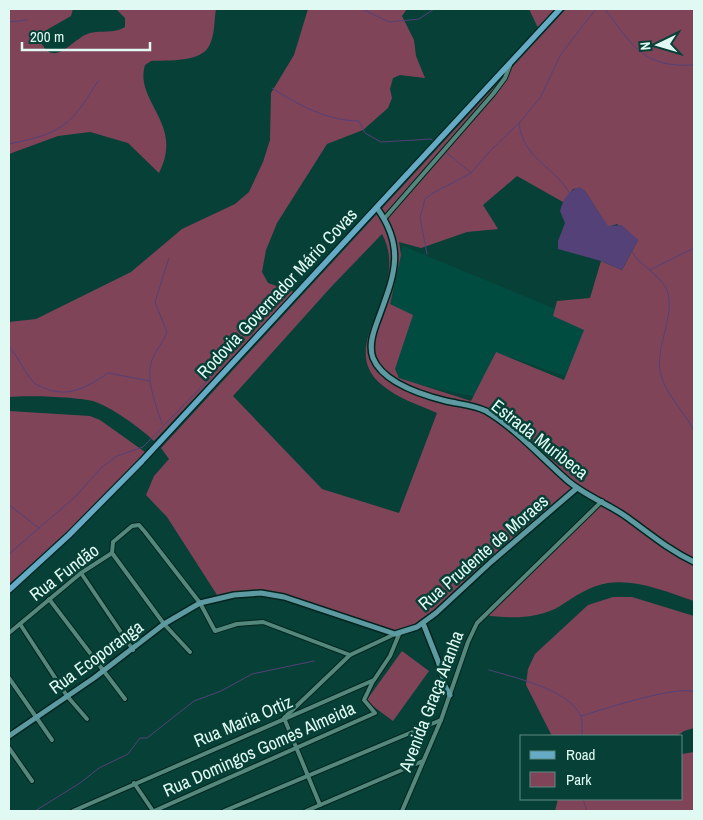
<svg xmlns="http://www.w3.org/2000/svg" width="703" height="820" viewBox="0 0 703 820" font-family="'Archivo Narrow',sans-serif">
  <style>
    .built { fill: #014c41 }
    .green { fill: #804459; fill-rule: evenodd }
    .water { fill: #534177 }
    .lines { fill: none; stroke-linecap: round; stroke-linejoin: round }
    .stream { stroke: #534177; stroke-width: 1 }
    .street-casing { stroke: #00251e; stroke-width: 6 }
    .secondary-casing { stroke: #00251e; stroke-width: 8 }
    .primary-casing { stroke: #00251e; stroke-width: 8 }
    .street { stroke: #55887d; stroke-width: 4 }
    .secondary { stroke: #5e9aa2; stroke-width: 5 }
    .primary { stroke: #66abc6; stroke-width: 5.5 }
    .labels { text-anchor: middle; dominant-baseline: central; stroke-width: 5; stroke-linejoin: round; paint-order: stroke }
    .street-label { font-size: 18px; fill: #e0faf3; stroke: #074037 }
  </style>
  <rect width="100%" height="100%" fill="#074037"/>
  <path class="built" d="M403 246 589 323 565 376 495 352 476 397 403 381 383 367 375 343Z"/>
  <g class="green">
    <path d="M9 9H73L71 16 43 32 39 38C53 73 73 37 90 33 102 30 113 34 125 27V18L116 9H216C214 20 215 34 210 44 203 63 167 60 151 61L145 65C134 102 185 124 159 173L128 143 90 132 58 136 9 154Z"/>
    <path d="M308 9H407L402 16 414 40 416 56 425 78 400 75 393 78 390 89 392 98 388 108 363 130 327 144 277 223 266 250 262 272 268 283 294 292 154 441C142 429 110 406 93 401 77 397 26 395 9 397V322L36 319 131 272 182 229 235 204 249 192 263 162 270 140 271 93 294 55Z"/>
    <path d="M529 9H555L538 28Z"/>
    <path d="M566 9H694V601C667 592 637 579 608 583 589 586 576 596 560 606 539 619 508 619 485 615L601 503 575 490 448 605 416 627 394 636 270 594 219 598 167 517 146 495 154 476 169 459 161 448ZM517 176 563 202 573 189 580 188 585 191 608 227 617 224 638 240 622 270 601 261 590 298 557 301 553 316 584 330 564 380 496 352 471 401 399 378 395 369 413 315 390 304 401 255 399 242 421 248 467 232 498 229 483 205ZM382 234C413 291 333 345 382 385 397 398 419 405 437 413L399 513 322 489 233 396 331 287Z"/>
    <path d="M9 411 90 416 100 420 145 452 78 524 9 584Z"/>
    <path d="M613 597H632L694 616V728L684 731 677 736H552L526 685 528 669 535 654 588 605Z"/>
    <path d="M402 651 429 671 393 721 366 701Z"/>
    <path d="M694 752V811H555L558 799H682V754Z"/>
  </g>
  <path class="water" d="M580 187 585 191 608 226 622 225 638 240 622 270 601 261 558 249V241L565 223 560 211C563 200 568 190 580 187Z"/>
  <g class="lines">
    <g class="stream">
      <path d="M362 9 389 22 419 19 434 9"/>
      <path d="M605 9C633 46 643 68 694 65"/>
      <path d="M9 22 27 20"/>
      <path d="M272 88C298 105 328 121 359 121L365 133 381 142 431 139 434 142"/>
      <path d="M519 123C523 160 555 166 570 194"/>
      <path d="M9 144C62 133 70 127 98 81"/>
      <path d="M437 145 470 172"/>
      <path d="M632 252C640 266 658 273 666 288 678 313 653 349 661 375 667 397 685 412 694 431"/>
      <path d="M427 254 420 218 425 199 433 193 471 173 489 152 520 122 540 98 561 54 596 9"/>
      <path d="M650 270 694 248"/>
      <path d="M9 346C18 357 24 371 33 382 36 385 42 387 47 389 69 398 89 386 108 373L150 381"/>
      <path d="M162 424C156 404 145 380 152 360 156 349 164 342 167 332L155 302 169 258"/>
      <path d="M9 505 39 528"/>
      <path d="M9 554 75 497 102 467 117 456 143 447 213 375"/>
      <path d="M489 670C513 677 571 690 581 717 583 723 582 730 582 736"/>
      <path d="M581 716C601 710 680 684 694 692"/>
      <path d="M583 799 587 811"/>
      <path d="M35 811 80 783 99 768 128 754 140 738H147L194 701 221 691 252 674 314 661"/>
    </g>
    <defs>
      <g id="street">
        <path d="M384 219 493 94 505 78 510 65"/>
        <path d="M81 573 133 650"/>
        <path d="M49 599 125 699"/>
        <path d="M20 624 67 696 87 719"/>
        <path d="M9 633 81 573 112 553"/>
        <path d="M190 652 164 624 112 553 113 542 132 526 139 525 145 532 200 603 215 631 237 624 263 622 350 655"/>
        <path d="M9 678 52 740"/>
        <path d="M9 748 32 781"/>
        <path d="M134 783 153 811"/>
        <path d="M320 805 284 718 350 655 395 634"/>
        <path d="M73 811 374 680 390 656 400 632"/>
        <path d="M154 811 375 713 364 700 373 681"/>
        <path d="M224 811 441 720"/>
        <path d="M306 811 423 761"/>
        <path d="M402 811 441 720 468 642 477 623 602 501"/>
      </g>
      <g id="secondary">
        <path d="M377 208C408 251 392 280 376 325 372 336 369 347 373 358 383 383 422 395 446 401 459 404 474 405 486 411 514 427 543 459 567 480 585 496 609 504 628 518 650 534 669 550 694 562"/>
        <path d="M423 623 438 661 445 686 450 695"/>
        <path d="M9 736 94 678 164 624 200 603 234 595 261 593 284 597 395 634 417 627 436 613 491 562 577 488"/>
      </g>
      <path id="primary" d="M9 590 69 535 142 461 560 9"/>
    </defs>
    <use href="#street" class="street-casing"/>
    <use href="#secondary" class="secondary-casing"/>
    <use href="#primary" class="primary-casing"/>
    <use href="#street" class="street"/>
    <use href="#secondary" class="secondary"/>
    <use href="#primary" class="primary"/>
  </g>
  <g class="labels">
    <g class="street-label">
      <text transform="translate(277 293) rotate(-47)">Rodovia Governador Mário Covas</text>
      <text transform="translate(540 439) rotate(38)">Estrada Muribeca</text>
      <text transform="translate(483 552) rotate(-41)">Rua Prudente de Moraes</text>
      <text transform="translate(64 572) rotate(-37)">Rua Fundão</text>
      <text transform="translate(96 657) rotate(-36)">Rua Ecoporanga</text>
      <text transform="translate(431 701) rotate(-69)">Avenida Graça Aranha</text>
      <text transform="translate(243 721) rotate(-23)">Rua Maria Ortiz</text>
      <text transform="translate(259 749) rotate(-24)">Rua Domingos Gomes Almeida</text>
    </g>
  </g>
  <rect width="703" height="820" fill="none" stroke="#e0faf3" stroke-width="20"/>
  <rect x="520" y="735" width="162" height="65" fill="#074037" stroke="#5e8a82"/>
  <rect x="530" y="751" width="25" height="8" fill="#66abc6" stroke="#5e8a82"/>
  <text x="566" y="760" font-size="15" fill="#e0faf3">Road</text>
  <rect x="530" y="772" width="25" height="15" fill="#804459" stroke="#5e8a82"/>
  <text x="566" y="785" font-size="15" fill="#e0faf3">Park</text>
  <g transform="translate(658 45) rotate(265)" stroke="#074037" stroke-width="4" paint-order="stroke">
  <path d="M0-4L9 19L0 12L-9 19Z" fill="#e0faf3"/>
  <text y="-8" font-size="14" font-weight="bold" text-anchor="middle" fill="#e0faf3">N</text>
  </g>
  <path d="M22 42v8h128v-8" fill="none" stroke="#e0faf3" stroke-width="2.5"/>
  <text x="30" y="42" font-size="15" fill="#e0faf3" stroke="#074037" stroke-width="4" paint-order="stroke">200 m</text>
</svg>
